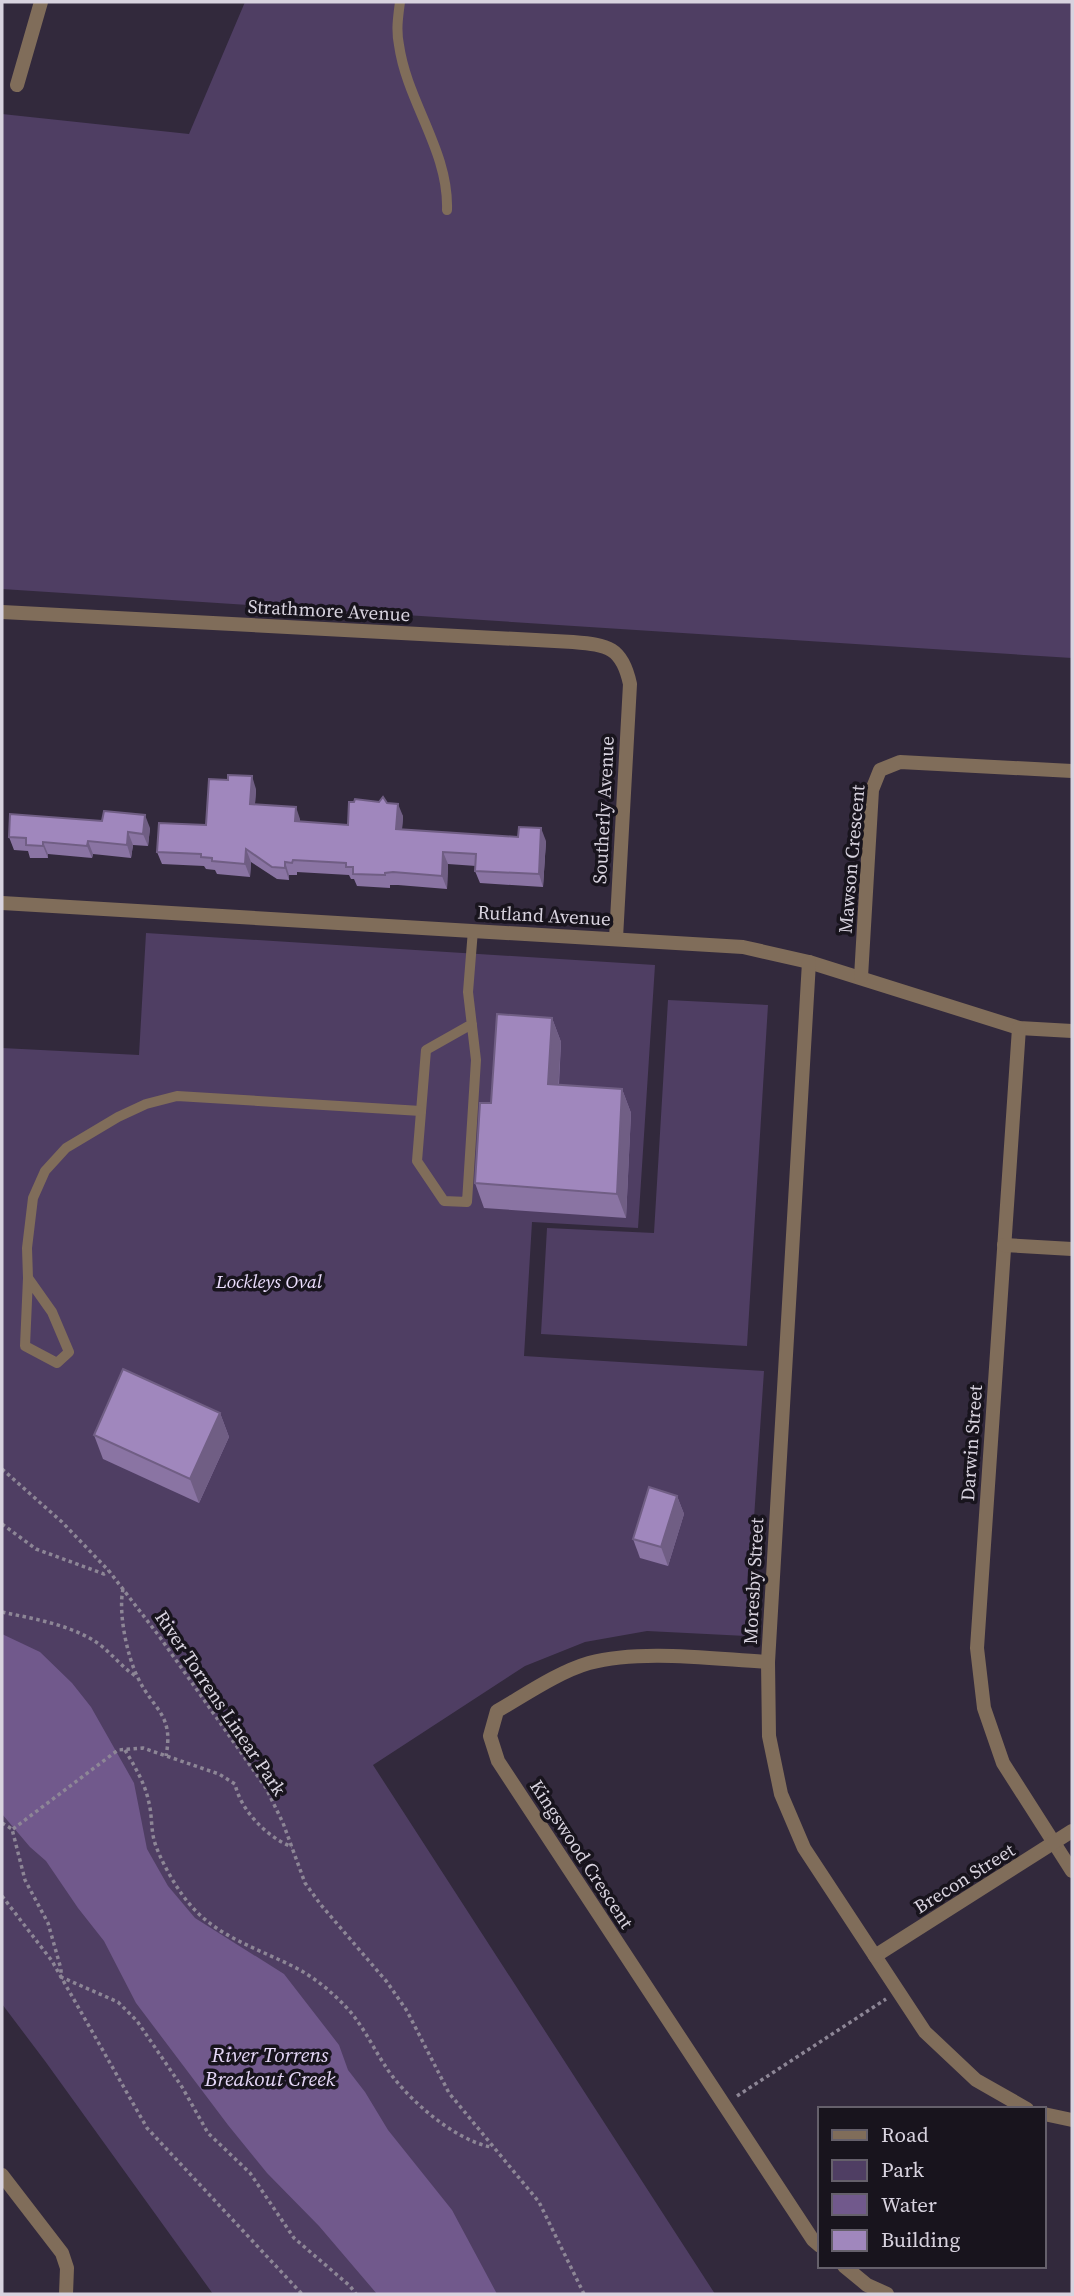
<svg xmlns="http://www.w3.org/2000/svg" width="1074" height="2296" viewBox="0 0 1074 2296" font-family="'Source Serif 4',serif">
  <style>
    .green { fill: #4f3e63 }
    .water { fill: #71598c }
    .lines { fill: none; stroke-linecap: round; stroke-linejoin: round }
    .path { stroke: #8d8696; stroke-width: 3.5; stroke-dasharray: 3.5 3.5; stroke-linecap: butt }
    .service { stroke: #806d5a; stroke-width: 10 }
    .minor { stroke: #806d5a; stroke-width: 14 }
    .wall { fill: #8a74a3 }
    .shaded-wall { fill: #705e84 }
    .building { fill: #a087bd; stroke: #705e84; stroke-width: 2 }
    .labels { text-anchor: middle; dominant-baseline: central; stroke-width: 7; stroke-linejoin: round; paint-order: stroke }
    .street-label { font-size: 19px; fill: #d8d3df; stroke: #18141d }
    .park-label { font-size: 19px; font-style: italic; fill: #ebddfd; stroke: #18141d }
    .water-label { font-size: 21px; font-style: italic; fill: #e5d7f7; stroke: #18141d }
  </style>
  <rect width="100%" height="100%" fill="#32293c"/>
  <g class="green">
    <path d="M245 2H1072V658L2 589V114L189 134Z"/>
    <path d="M146 933 655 965 638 1228 532 1222 524 1356 764 1371 746 1636 647 1631 585 1642 525 1666 373 1765 715 2294H213L45 2061 2 2004V1048L139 1055Z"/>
    <path d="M668 1000 768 1005 747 1346 541 1334 547 1228 654 1233Z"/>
  </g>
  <path class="water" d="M2 1634 40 1652 72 1683 91 1707 134 1783 147 1849 168 1886 195 1918 284 1974 339 2045 348 2070 365 2092 388 2130 452 2210 497 2294H377L319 2226 267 2173 228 2125 136 2003 104 1941 78 1908 46 1861 30 1847 2 1814Z"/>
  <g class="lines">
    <g class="path">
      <path d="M2 1469 62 1522 109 1571 159 1636 266 1788 283 1823 305 1883 321 1905 387 1982 407 2011 449 2093 539 2202 584 2294"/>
      <path d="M2 1524 36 1549 104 1574 109 1571"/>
      <path d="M123 1589C118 1613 127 1656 138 1678 154 1711 174 1714 166 1756"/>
      <path d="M2 1612C34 1619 68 1624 96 1642 111 1652 121 1667 137 1677"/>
      <path d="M125 1750C135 1767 145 1783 149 1803 152 1815 151 1828 154 1840 159 1858 175 1886 187 1901 216 1938 261 1949 300 1970 316 1979 333 1993 346 2007 362 2024 371 2044 384 2064 404 2097 454 2140 491 2147"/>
      <path d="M2 1823 12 1829 25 1880 48 1923 61 1969V1977L118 2002 137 2021 182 2087 208 2133 250 2173 294 2238 350 2286 356 2294"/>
      <path d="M13 1829 118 1750 143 1748 219 1774 235 1784C241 1811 267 1837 292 1847"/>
      <path d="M2 1896 52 1961 147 2128 302 2294"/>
      <path d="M737 2096 886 1999"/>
    </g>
    <g class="service">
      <path d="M400 2C398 17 396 30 399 45 407 102 449 151 447 210"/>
      <path d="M472 1024 426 1050 417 1161 444 1201 467 1202 476 1060 468 992 473 930"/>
      <path d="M28 1278 25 1346 57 1363 69 1352 52 1312 28 1278 27 1248 33 1198 45 1171 66 1148 118 1117 146 1104 177 1096 421 1111"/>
    </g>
    <g class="minor">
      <path d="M17 85 41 2"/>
      <path d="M2 612 573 642C608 645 622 647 630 684L616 938"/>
      <path d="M2 903 743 947 809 962 1019 1028 1072 1031"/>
      <path d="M809 962 768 1662 769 1736 781 1794 804 1848 925 2032 976 2080 1027 2109"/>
      <path d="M861 977 872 790 880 770 900 762 1072 771"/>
      <path d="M1019 1028 977 1648 984 1708 1003 1763 1072 1871"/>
      <path d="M1004 1245 1072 1249"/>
      <path d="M768 1662C713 1659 641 1649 589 1663 558 1672 525 1695 497 1711L490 1736 498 1761 813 2240 820 2246"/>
      <path d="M875 1956 1072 1831"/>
      <path d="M1044 2114 1072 2120"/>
      <path d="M2 2175 62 2253 67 2268 66 2294"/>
      <path d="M844 2266 867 2285 887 2294"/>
    </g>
  </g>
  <g class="wall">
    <path d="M256 789 255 804 300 819V822L348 825 387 803 403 816 402 829 546 841 543 887 480 883 475 871 476 866 448 864 447 889 398 885H390V888L357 886 354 879H351L349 875 297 872V875H289V880L277 879 251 862 250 877 217 874 215 870 206 869 204 866 162 864 157 852 206 825Z"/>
    <path d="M150 828 148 846 133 845 131 858 93 854 92 858 48 854V858H30L28 851 14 850 9 837Z"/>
    <path d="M552 1018 561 1042 559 1085 622 1089 631 1113 626 1218 484 1208 475 1183 491 1103Z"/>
    <path d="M220 1413 229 1437 199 1503 103 1459 94 1435Z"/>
    <path d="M677 1496 684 1514 668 1566 640 1558 633 1539Z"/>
  </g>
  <g class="shaded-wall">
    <path d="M252 776 256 789 254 816 250 804Z"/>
    <path d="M398 804 403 816 401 841 396 829Z"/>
    <path d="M296 807 300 819V834L295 821Z"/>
    <path d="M145 815 150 828 148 846 143 834Z"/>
    <path d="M541 828 546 841 543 887 539 874Z"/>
    <path d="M128 832 133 845 131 858 127 845Z"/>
    <path d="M88 841 93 854 92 858 87 846Z"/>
    <path d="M43 842 48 854V858L43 846Z"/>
    <path d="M246 849 251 862 250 877 245 864Z"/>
    <path d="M443 852 448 864 447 889 442 876Z"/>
    <path d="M285 862 289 875V880L285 868Z"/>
    <path d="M552 1018 561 1042 557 1109 548 1084Z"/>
    <path d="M622 1089 631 1113 626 1218 617 1194Z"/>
    <path d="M220 1413 229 1437 199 1503 190 1479Z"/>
    <path d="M677 1496 684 1514 668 1566 661 1547Z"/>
  </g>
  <g class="building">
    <path d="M228 775 252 776 250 804 296 807 295 821 348 825 349 802H354L355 799 379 802 383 797 387 803 398 804 396 829 518 837 519 827 541 828 539 874 475 871 476 854 443 852 442 876 393 872 385 873V875L353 874V867H346V863L293 860 292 863 285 862V868L272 867 246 849 245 864 212 861V858L201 857V854L157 852 159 823 206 825 209 779 228 780Z"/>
    <path d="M104 811 145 815 143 834 128 832 127 845 88 841 87 846 43 842V846L26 845V838L9 837 10 814 102 821Z"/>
    <path d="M497 1014 552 1018 548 1084 622 1089 617 1194 475 1183 480 1103H491Z"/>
    <path d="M123 1369 220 1413 190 1479 94 1435Z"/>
    <path d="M649 1487 677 1496 661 1547 633 1539Z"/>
  </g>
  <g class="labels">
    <g class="street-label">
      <text transform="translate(329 610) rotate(3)">Strathmore Avenue</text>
      <text transform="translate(603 810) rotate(-87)">Southerly Avenue</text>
      <text transform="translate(851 859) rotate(-85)">Mawson Crescent</text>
      <text transform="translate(544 915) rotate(3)">Rutland Avenue</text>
      <text transform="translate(971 1443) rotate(-86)">Darwin Street</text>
      <text transform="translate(753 1581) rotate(-87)">Moresby Street</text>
      <text transform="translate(221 1703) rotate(56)">River Torrens Linear Park</text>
      <text transform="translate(582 1854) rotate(57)">Kingswood Crescent</text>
      <text transform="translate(964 1878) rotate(-32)">Brecon Street</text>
    </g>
    <g class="park-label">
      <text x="269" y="1281">Lockleys Oval</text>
    </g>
    <g class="water-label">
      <text x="270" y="2054">River Torrens<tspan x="270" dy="24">Breakout Creek</tspan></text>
    </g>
  </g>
  <rect width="1074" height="2296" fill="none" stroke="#d8d3df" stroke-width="7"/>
  <rect x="818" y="2107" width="228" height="161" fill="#18141d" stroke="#65606b" stroke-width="2"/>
  <rect x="832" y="2130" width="35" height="10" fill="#806d5a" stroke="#65606b" stroke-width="2"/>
  <text x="881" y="2142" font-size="21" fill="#d8d3df">Road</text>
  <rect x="832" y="2160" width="35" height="21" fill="#4f3e63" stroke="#65606b" stroke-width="2"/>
  <text x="881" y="2177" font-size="21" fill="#d8d3df">Park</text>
  <rect x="832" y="2194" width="35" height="21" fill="#71598c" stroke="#65606b" stroke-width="2"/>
  <text x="881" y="2212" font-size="21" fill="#d8d3df">Water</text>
  <rect x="832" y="2230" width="35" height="21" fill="#a087bd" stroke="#65606b" stroke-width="2"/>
  <text x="881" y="2247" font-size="21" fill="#d8d3df">Building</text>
</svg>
